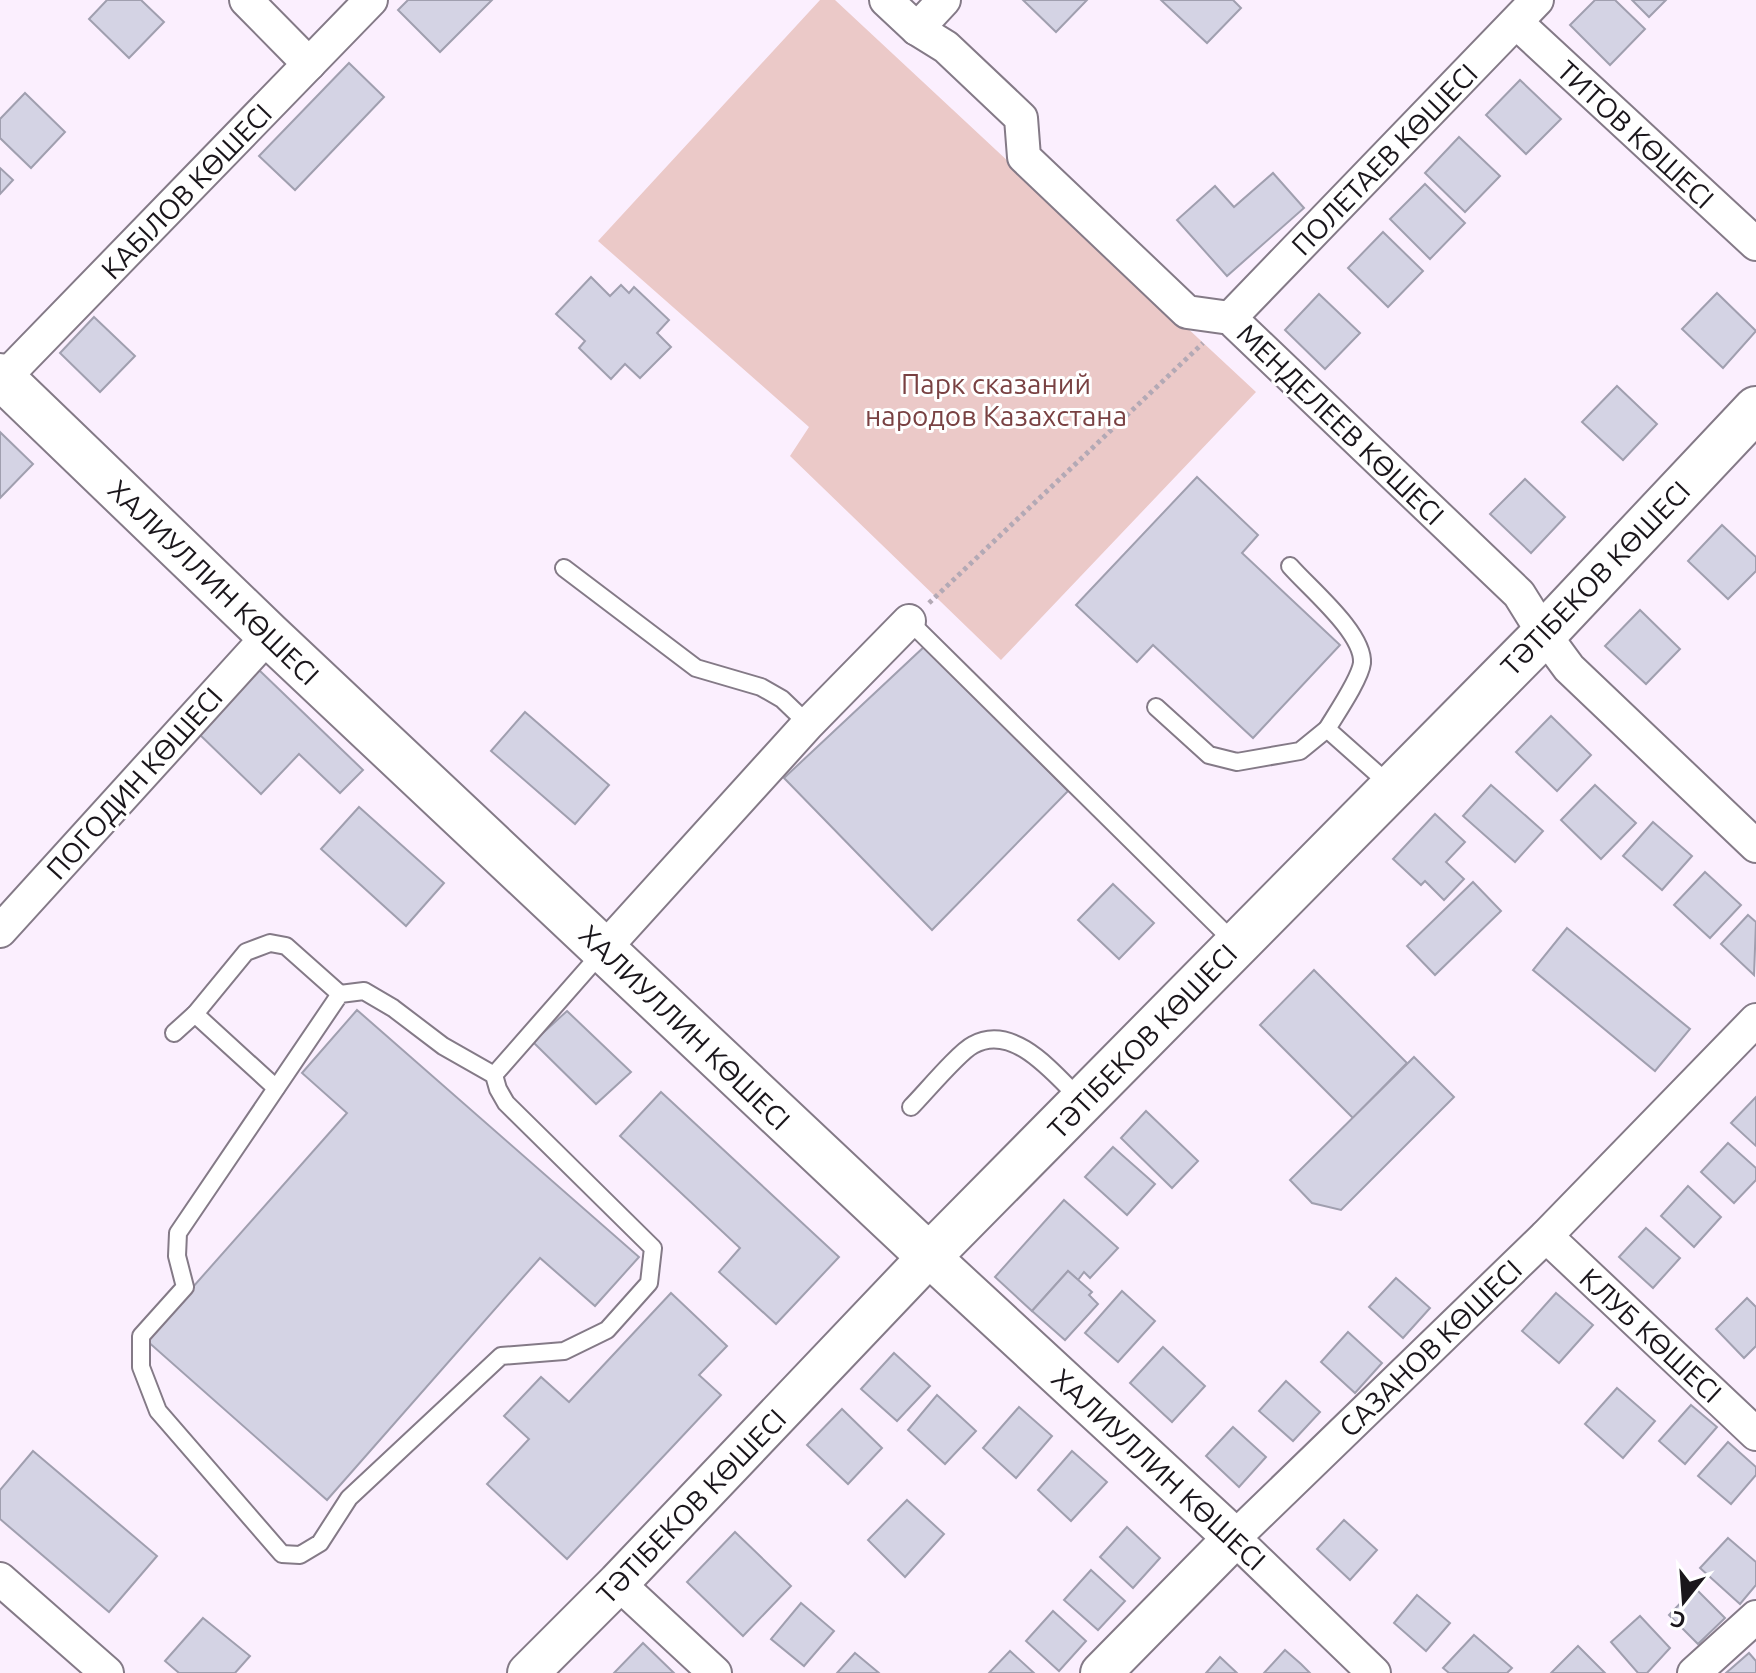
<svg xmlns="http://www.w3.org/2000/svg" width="1756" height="1673" viewBox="0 0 1756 1673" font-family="Ubuntu,sans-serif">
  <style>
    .green { fill: #ebc9c8 }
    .building { fill: #d4d3e4; stroke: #a09faf; stroke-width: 2 }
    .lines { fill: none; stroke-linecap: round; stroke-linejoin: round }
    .service-casing { stroke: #847a87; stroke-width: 20 }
    .minor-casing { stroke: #847a87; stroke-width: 36 }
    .tertiary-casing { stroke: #847a87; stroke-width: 44 }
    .secondary-casing { stroke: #847a87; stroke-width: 48 }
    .path { stroke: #b3a9b5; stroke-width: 5; stroke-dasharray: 4 4; stroke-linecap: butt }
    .service { stroke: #fff; stroke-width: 16 }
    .minor { stroke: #fff; stroke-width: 32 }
    .tertiary { stroke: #fff; stroke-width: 40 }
    .secondary { stroke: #fff; stroke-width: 44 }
    .labels { text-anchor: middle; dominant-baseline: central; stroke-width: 6; stroke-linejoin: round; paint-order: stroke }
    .street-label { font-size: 28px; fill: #1a161b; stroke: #fff }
    .park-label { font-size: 28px; fill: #794142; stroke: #fff }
  </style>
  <rect width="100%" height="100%" fill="#fbeffe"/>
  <path class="green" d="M820 0H835L1256 392 1001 660 790 456 809 427 598 241Z"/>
  <g class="building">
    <path d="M107 0H141L164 22 129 58 89 19Z"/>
    <path d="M408 0H492L440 52 398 10Z"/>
    <path d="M1023 0H1087L1056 32Z"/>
    <path d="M1161 0H1233L1241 8 1207 43Z"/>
    <path d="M1595 0H1615L1645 29 1610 65 1570 25Z"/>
    <path d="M1632 0H1666L1649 17Z"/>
    <path d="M349 63 384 97 295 190 259 156Z"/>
    <path d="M1520 80 1561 119 1526 154 1486 115Z"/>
    <path d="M25 93 65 132 31 168 0 138V119Z"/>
    <path d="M1459 137 1500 176 1465 212 1425 173Z"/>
    <path d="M0 168 13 180 0 194Z"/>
    <path d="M1273 173 1304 208 1227 276 1177 220 1215 186 1234 207Z"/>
    <path d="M1425 184 1465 223 1430 259 1390 219Z"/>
    <path d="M1383 232 1423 271 1388 307 1348 268Z"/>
    <path d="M591 277 610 296 621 285 629 293 634 287 669 320 657 333 671 347 640 378 625 364 611 379 579 348 585 341 556 314Z"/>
    <path d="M1717 293 1756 331 1723 368 1682 329Z"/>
    <path d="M1319 294 1360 333 1325 369 1285 330Z"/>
    <path d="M94 317 135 356 100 392 60 353Z"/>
    <path d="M1617 386 1657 424 1623 460 1582 422Z"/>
    <path d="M0 432 33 464 0 498Z"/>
    <path d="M1197 477 1258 535 1242 553 1340 645 1253 738 1153 645 1137 662 1076 605Z"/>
    <path d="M1525 479 1565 517 1531 553 1490 514Z"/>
    <path d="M1722 525 1756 557V571L1728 599 1688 561Z"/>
    <path d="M1640 610 1680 649 1646 684 1605 646Z"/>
    <path d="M925 646 1068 791 932 930 784 778Z"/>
    <path d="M259 670 363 770 340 793 299 754 261 794 198 733Z"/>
    <path d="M525 712 609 785 575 824 491 751Z"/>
    <path d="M1551 716 1591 755 1557 791 1516 752Z"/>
    <path d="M1491 785 1543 831 1515 862 1463 816Z"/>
    <path d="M1595 785 1636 823 1601 859 1561 820Z"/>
    <path d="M359 807 444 883 406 926 321 849Z"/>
    <path d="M1435 814 1465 842 1446 862 1464 879 1444 900 1425 881 1421 885 1393 859Z"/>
    <path d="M1653 822 1692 856 1662 890 1623 856Z"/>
    <path d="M1705 872 1741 905 1710 938 1674 905Z"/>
    <path d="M1473 882 1501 911 1435 975 1407 946Z"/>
    <path d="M1113 884 1154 923 1119 959 1078 920Z"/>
    <path d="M1748 915 1756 922 1754 975 1721 944Z"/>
    <path d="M1567 928 1690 1029 1655 1071 1533 970Z"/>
    <path d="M1314 970 1407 1063 1353 1118 1260 1025Z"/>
    <path d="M357 1010 639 1257 595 1306 540 1258 327 1500 146 1340 347 1113 302 1073Z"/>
    <path d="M567 1011 631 1072 596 1104 533 1042Z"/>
    <path d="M1414 1057 1454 1097 1341 1210 1312 1203 1290 1180Z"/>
    <path d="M661 1092 839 1257 776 1324 719 1272 740 1248 620 1136Z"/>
    <path d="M1756 1097V1146L1731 1123Z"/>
    <path d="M1146 1111 1198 1161 1172 1188 1121 1138Z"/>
    <path d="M1728 1143 1756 1168V1180L1734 1203 1701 1172Z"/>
    <path d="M1113 1147 1155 1184 1127 1215 1085 1177Z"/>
    <path d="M1688 1186 1721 1217 1694 1247 1661 1216Z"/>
    <path d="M1064 1200 1118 1248 1090 1278 1084 1272 1078 1280 1068 1271 1032 1311 995 1277Z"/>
    <path d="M1646 1228 1680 1258 1653 1288 1619 1257Z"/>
    <path d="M1068 1271 1092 1292 1089 1295 1098 1304 1065 1340 1032 1311Z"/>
    <path d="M1396 1278 1430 1308 1403 1338 1369 1307Z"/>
    <path d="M1122 1291 1155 1321 1118 1362 1085 1333Z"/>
    <path d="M671 1293 727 1346 699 1375 721 1395 567 1559 487 1484 529 1439 504 1416 541 1377 569 1402Z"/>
    <path d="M1556 1293 1593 1325 1559 1363 1522 1331Z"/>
    <path d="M1747 1298 1756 1307V1346L1744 1358 1716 1329Z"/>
    <path d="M1348 1332 1382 1363 1355 1393 1321 1362Z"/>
    <path d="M1163 1347 1205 1386 1172 1422 1130 1383Z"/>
    <path d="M894 1353 930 1386 897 1421 861 1389Z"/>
    <path d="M1286 1381 1320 1412 1293 1441 1259 1411Z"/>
    <path d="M1617 1388 1655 1421 1623 1458 1585 1424Z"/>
    <path d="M937 1395 976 1431 945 1464 908 1430Z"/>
    <path d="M1691 1405 1717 1427 1685 1464 1659 1441Z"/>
    <path d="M1019 1407 1052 1436 1016 1478 983 1448Z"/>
    <path d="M842 1409 882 1448 848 1484 807 1445Z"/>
    <path d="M1233 1427 1266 1457 1239 1487 1206 1456Z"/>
    <path d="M1728 1442 1756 1467V1475L1731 1504 1698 1476Z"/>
    <path d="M33 1451 157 1556 109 1612 0 1519V1490Z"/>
    <path d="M1072 1451 1107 1482 1071 1521 1038 1490Z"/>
    <path d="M907 1500 944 1534 905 1577 868 1540Z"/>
    <path d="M1344 1520 1377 1550 1350 1580 1317 1549Z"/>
    <path d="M1127 1527 1160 1558 1133 1588 1100 1557Z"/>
    <path d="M735 1532 791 1586 743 1636 687 1582Z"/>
    <path d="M1728 1538 1756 1562V1585L1740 1604 1700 1568Z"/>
    <path d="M1091 1570 1125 1601 1098 1630 1064 1600Z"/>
    <path d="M1695 1588 1725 1618 1698 1644 1669 1615Z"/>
    <path d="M1417 1595 1450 1623 1426 1651 1394 1623Z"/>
    <path d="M801 1603 834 1631 804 1666 771 1639Z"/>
    <path d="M1053 1611 1086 1641 1059 1671 1026 1641Z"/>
    <path d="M1640 1616 1670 1648 1647 1673H1638L1611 1642Z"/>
    <path d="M203 1618 250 1656 235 1673H179L165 1661Z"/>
    <path d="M1474 1635 1512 1668 1507 1673H1449L1443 1668Z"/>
    <path d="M643 1643 674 1673H614Z"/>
    <path d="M1578 1646 1605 1673H1551Z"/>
    <path d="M1285 1650 1301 1664 1310 1673H1264Z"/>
    <path d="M1010 1651 1034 1673H989Z"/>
    <path d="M855 1653 879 1673H837Z"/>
    <path d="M1749 1653 1756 1661V1673H1726Z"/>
    <path d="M1220 1657 1237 1673H1206Z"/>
  </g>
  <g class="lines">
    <defs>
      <g id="service">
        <path d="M1290 566C1309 588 1364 633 1362 663 1360 679 1336 714 1327 729"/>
        <path d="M564 568 696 668 761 687 782 699 808 724"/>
        <path d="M909 621 1235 943"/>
        <path d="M1156 707 1209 755 1237 762 1300 751 1327 729 1390 785"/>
        <path d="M364 991 393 1008 443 1046 494 1075 498 1089 506 1103 653 1248 649 1283 607 1330 564 1351 501 1356 349 1498 320 1543 300 1555 282 1554 158 1411 141 1367V1336L185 1287 177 1256 178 1233 340 994Z"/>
        <path d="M195 1014 276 1088"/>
        <path d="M174 1033 195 1014 246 952 270 943 286 946 340 994"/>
        <path d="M494 1075 603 951"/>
        <path d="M911 1107C924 1094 959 1052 973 1045 1014 1022 1055 1075 1081 1100"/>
      </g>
      <g id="minor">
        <path d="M246 0 309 64"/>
        <path d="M886 0 917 29 946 47 1021 118 1024 157 1187 312 1230 318 1519 594 1544 634 1569 668 1756 846"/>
        <path d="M1517 23 1756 244"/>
        <path d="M917 29 944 0"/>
        <path d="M1230 318 1537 0"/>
        <path d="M0 382 371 0"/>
        <path d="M0 931 269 635"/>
        <path d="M604 949 808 724 909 621"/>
        <path d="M1546 1236 1756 1434"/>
        <path d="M0 1579 107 1673"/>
        <path d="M618 1583 715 1673"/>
        <path d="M1374 1673 1234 1538 1546 1236 1756 1020"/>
        <path d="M1694 1673 1756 1617"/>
      </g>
      <path id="tertiary" d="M528 1673 618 1583 929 1256 1234 1538 1101 1673"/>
      <path id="secondary" d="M0 376 269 635 929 1256 1544 634 1756 409"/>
    </defs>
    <use href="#service" class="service-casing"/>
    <use href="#minor" class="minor-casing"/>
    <use href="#tertiary" class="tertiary-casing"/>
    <use href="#secondary" class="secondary-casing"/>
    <path class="path" d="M929 603 1203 343"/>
    <use href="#service" class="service"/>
    <use href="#minor" class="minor"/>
    <use href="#tertiary" class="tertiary"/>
    <use href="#secondary" class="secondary"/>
  </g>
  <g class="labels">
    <g class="street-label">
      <text transform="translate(1636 134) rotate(43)">ТИТОВ КӨШЕСІ</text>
      <text transform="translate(1384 159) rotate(-46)">ПОЛЕТАЕВ КӨШЕСІ</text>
      <text transform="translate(186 191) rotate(-46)">КАБІЛОВ КӨШЕСІ</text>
      <text transform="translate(1341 424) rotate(44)">МЕНДЕЛЕЕВ КӨШЕСІ</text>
      <text transform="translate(1595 578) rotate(-46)">ТӘТІБЕКОВ КӨШЕСІ</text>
      <text transform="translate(214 582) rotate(44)">ХАЛИУЛЛИН КӨШЕСІ</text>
      <text transform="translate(134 783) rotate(-48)">ПОГОДИН КӨШЕСІ</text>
      <text transform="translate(685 1027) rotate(44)">ХАЛИУЛЛИН КӨШЕСІ</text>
      <text transform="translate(1142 1041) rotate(-46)">ТӘТІБЕКОВ КӨШЕСІ</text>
      <text transform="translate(1651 1335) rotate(43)">КЛУБ КӨШЕСІ</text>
      <text transform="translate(1430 1348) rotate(-44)">САЗАНОВ КӨШЕСІ</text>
      <text transform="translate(1159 1469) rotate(43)">ХАЛИУЛЛИН КӨШЕСІ</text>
      <text transform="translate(691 1506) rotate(-46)">ТӘТІБЕКОВ КӨШЕСІ</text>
    </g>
    <g class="park-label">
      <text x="996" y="383">Парк сказаний<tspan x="996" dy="32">народов Казахстана</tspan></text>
    </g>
  </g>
  <g transform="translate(1684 1601) rotate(197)" stroke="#ffffff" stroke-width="6" paint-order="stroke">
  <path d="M0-6L14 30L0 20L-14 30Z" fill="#1a161b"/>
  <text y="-12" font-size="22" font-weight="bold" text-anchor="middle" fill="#1a161b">С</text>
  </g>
</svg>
